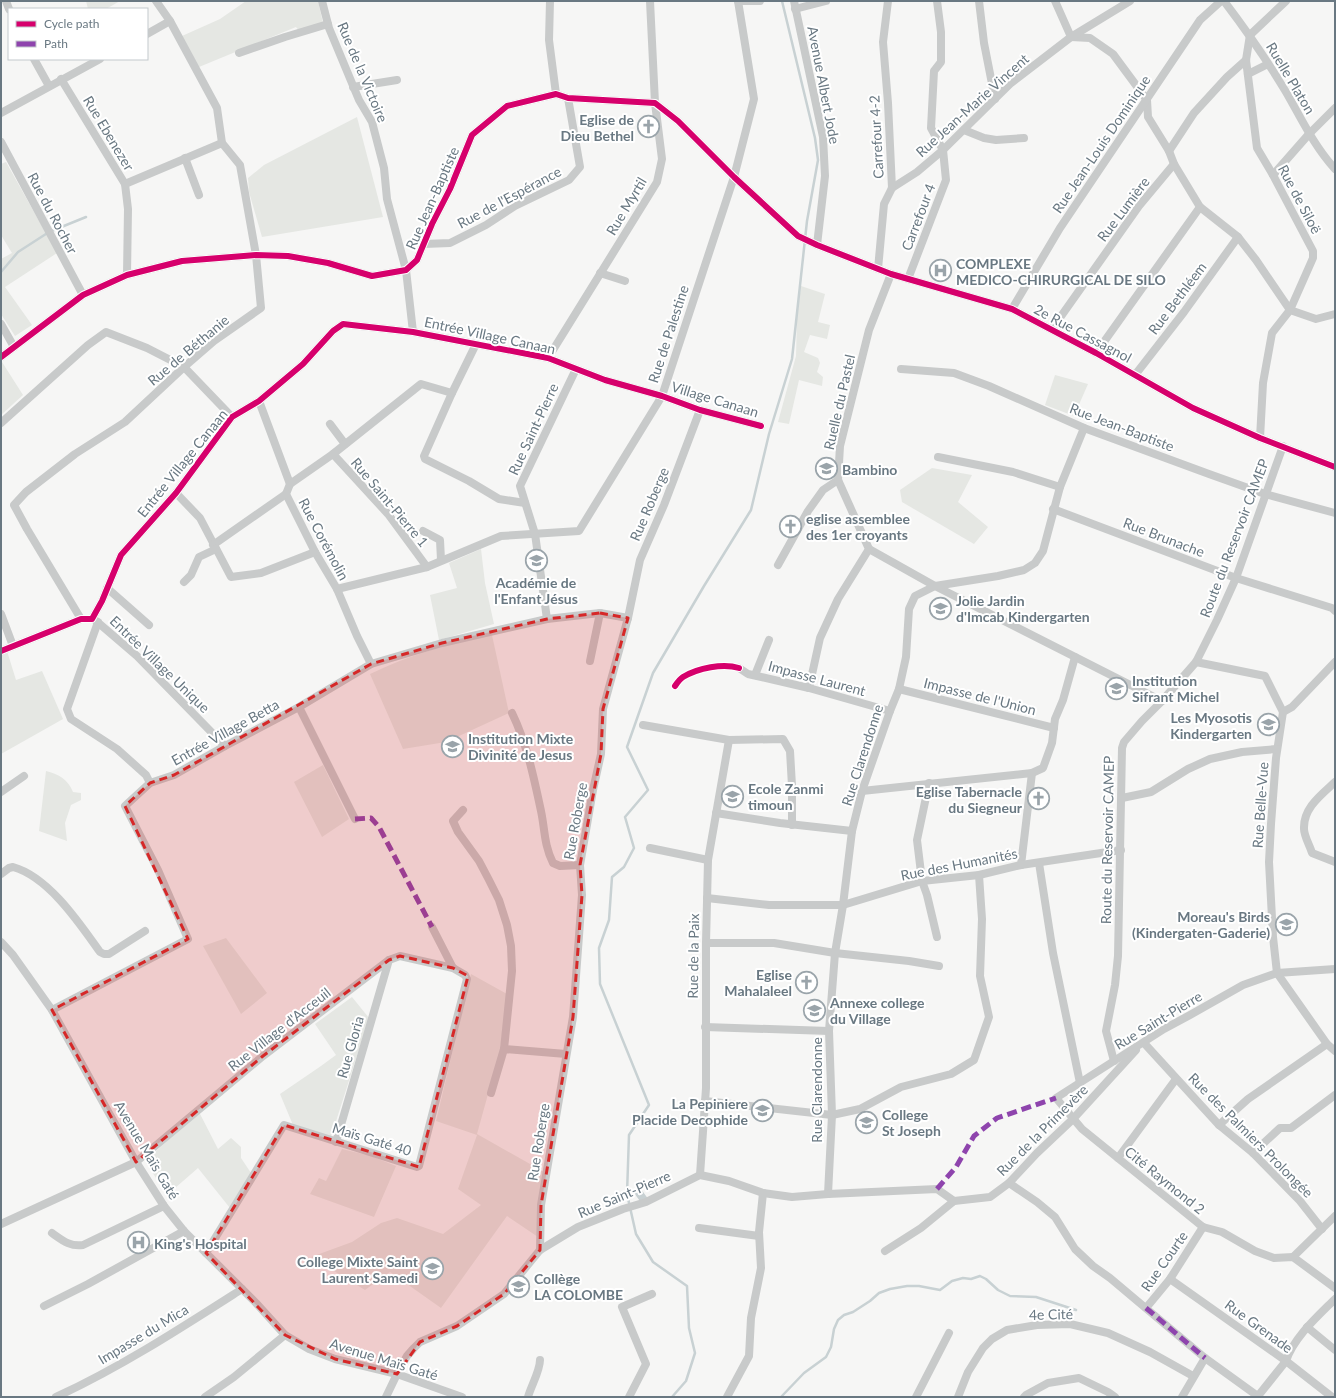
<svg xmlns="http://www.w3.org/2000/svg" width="1336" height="1398" viewBox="0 0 1336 1398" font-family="Lato,sans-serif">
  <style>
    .green { fill: #e5e7e3 }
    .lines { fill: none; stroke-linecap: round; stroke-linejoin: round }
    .stream { stroke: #c8d1d3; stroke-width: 2.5 }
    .canal { stroke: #c8d1d3; stroke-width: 8 }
    .minor { stroke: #c8caca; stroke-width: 8 }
    .quiet { stroke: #8e44ad; stroke-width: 5; stroke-dasharray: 10 5; stroke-linecap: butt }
    .cycleway-casing { stroke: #fff; stroke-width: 8 }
    .cycleway { stroke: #d6006c; stroke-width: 6 }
    .marked { fill: #d62828; fill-opacity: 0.2; stroke: #d62828; stroke-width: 3; stroke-dasharray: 8 5; stroke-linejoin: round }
    .labels { text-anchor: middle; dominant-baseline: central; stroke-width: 4; stroke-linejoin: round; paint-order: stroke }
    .street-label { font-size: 14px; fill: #697882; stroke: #fff }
    .poi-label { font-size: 14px; font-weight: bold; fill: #697882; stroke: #fff; text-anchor: start }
  </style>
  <rect width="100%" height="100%" fill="#f6f6f5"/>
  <g class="green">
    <path d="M86 1H120L106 9H88Z"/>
    <path d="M246 1H318L323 23 300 32 296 27 199 67 182 36 220 19Z"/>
    <path d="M357 117 383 217 262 237 249 192 248 178 264 165Z"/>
    <path d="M6 162 57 253 5 287 32 325 15 336 1 314V259L12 253 1 235V164Z"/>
    <path d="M801 286 825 294 818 322 830 325 827 339 810 335 804 352 818 358 820 363 817 372 823 377 822 386 799 380 789 424 778 422 796 356 797 317Z"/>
    <path d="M2 362 23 395 1 415V363Z"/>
    <path d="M1055 375 1088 384 1074 416 1045 405Z"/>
    <path d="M932 468 972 475 958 502 988 527 974 544 902 502 900 490Z"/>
    <path d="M481 549 485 583 494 624 439 640 430 595 457 588 449 563Z"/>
    <path d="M492 635 509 713 446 742 403 749 370 674C409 655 450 643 492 635Z"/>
    <path d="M7 651 16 680 42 671 63 719 1 754V654Z"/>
    <path d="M323 765 349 819 322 837 294 782Z"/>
    <path d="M46 771C58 774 68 779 73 792L81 793V800L71 805 65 823 67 841 39 831Z"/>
    <path d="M226 938 267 993 241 1014 203 946Z"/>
    <path d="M471 974 507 994 500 1051 477 1134 546 1173 538 1237 507 1216 441 1308 390 1272 365 1290 311 1257 352 1242 381 1223 397 1218 443 1234 481 1205 458 1189 477 1135 436 1121Z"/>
    <path d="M352 997 369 1018 331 1137 293 1125 280 1094 321 1066 336 1055 315 1024Z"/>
    <path d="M199 1112 218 1149 231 1138 241 1147V1158L251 1173 230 1208 198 1168 167 1195 145 1161Z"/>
    <path d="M342 1149 371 1156 396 1166 374 1217 310 1194 319 1178 326 1181Z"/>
  </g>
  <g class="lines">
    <g class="stream">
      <path d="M1 272 18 252 49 232 86 217"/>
      <path d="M672 1397 686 1381 695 1353 689 1328 687 1286 653 1262 636 1234 627 1194 629 1135 649 1105 600 984 599 948 609 920 612 877 624 867 634 848 625 817 648 790 627 747 653 673 704 586 751 510 769 434 792 359 807 221 818 160 815 138 782 1"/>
      <path d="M781 1397 804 1373 826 1357 831 1347 834 1329 838 1320 844 1315 853 1312 870 1301 879 1293 890 1289 907 1286H919L940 1290 952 1281 963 1278 971 1279 980 1276 986 1279 998 1290 1010 1296 1036 1297 1076 1310"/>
    </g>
    <path class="canal" d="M639 1193 644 1200"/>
    <g class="minor">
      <path d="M6 1 9 9"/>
      <path d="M322 1 329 28 359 100 372 122 384 168 387 199 406 270 413 332"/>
      <path d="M550 1 549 40 556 94"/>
      <path d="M738 1H760"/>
      <path d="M794 1 823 137 825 176 817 245"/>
      <path d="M979 1 984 43 995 99"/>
      <path d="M1055 1 1071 37 1090 38 1113 54 1147 100 1148 117 1169 151 1174 164 1200 207 1238 237 1256 260 1290 310 1316 319 1335 314"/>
      <path d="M1224 1C1246 30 1267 60 1286 92 1301 118 1314 146 1335 169"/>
      <path d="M795 9 826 1"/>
      <path d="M147 34 170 21"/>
      <path d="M1250 35 1246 60 1257 148 1273 175 1313 251V258L1290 310 1272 333 1263 383 1260 438"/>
      <path d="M1250 35 1286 1"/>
      <path d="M239 53 285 37 328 24"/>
      <path d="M34 59 49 86"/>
      <path d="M1248 74 1268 64"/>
      <path d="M61 79 125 184 128 209 127 275"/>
      <path d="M353 87 397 80"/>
      <path d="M1 113 100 59"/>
      <path d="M964 130 984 138 996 140 1024 138"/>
      <path d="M1 142 83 295"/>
      <path d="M1169 151 1194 113 1227 77 1246 60"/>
      <path d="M185 158 199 195"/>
      <path d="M1273 175 1309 134 1335 108"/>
      <path d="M125 184 222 143"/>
      <path d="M892 188 917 172 943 150 1011 83 1071 37 1130 1"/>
      <path d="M424 244 450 243 486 225 515 206 569 180 580 167 568 98"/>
      <path d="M878 269 884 204 892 188 888 103 883 42 888 1"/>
      <path d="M600 273 625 281"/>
      <path d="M908 279 946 180 943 150 931 128 934 71 941 62V32L937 1"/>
      <path d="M1012 309 1060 228 1200 20 1221 1"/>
      <path d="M1 324 14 347"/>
      <path d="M1052 329 1139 206 1174 164"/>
      <path d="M1096 353 1200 207"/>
      <path d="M1 357 83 295 127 275 182 261 256 255 288 256 328 263 372 276 406 270 417 260 432 224 450 189 472 135 507 106 556 94 568 98 655 103 678 121 734 177 798 236 817 245 891 274 1012 309 1096 353 1193 408 1260 438 1335 467"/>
      <path d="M548 358 657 182 662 159 655 103 650 1"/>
      <path d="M901 369 954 373 989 386 1084 428 1209 474 1265 494 1335 513"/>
      <path d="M1135 375 1184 312 1238 237"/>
      <path d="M452 393 424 456 425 459 469 481 499 499 525 503"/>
      <path d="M259 401 290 484 286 494 315 552 337 589 357 636 371 664"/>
      <path d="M1 423 88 345 106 332 147 348 184 367 232 417"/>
      <path d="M330 424 345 444"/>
      <path d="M333 454 388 514 427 567"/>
      <path d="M938 457 1013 472 1060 487"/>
      <path d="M290 484 333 454 421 384 452 393 476 344"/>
      <path d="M176 493 200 518 231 577 261 573 315 552"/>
      <path d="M1053 509 1236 578 1332 608 1335 611"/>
      <path d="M423 531 440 540 441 560"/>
      <path d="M213 545 286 494"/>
      <path d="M869 549 935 586 1162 701"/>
      <path d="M778 565 808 511 823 490 838 480"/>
      <path d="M184 582 191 575 199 557 216 549"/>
      <path d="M107 588 149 625"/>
      <path d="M337 589 427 567 501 536 579 531 662 396 734 177 754 99 738 1"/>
      <path d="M1 614 13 646"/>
      <path d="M81 619 27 529 14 505 26 492 75 454 125 422 184 367 214 341 261 308 256 255 240 165 222 143 217 108 170 21 156 1"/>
      <path d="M547 619 535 534 520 486 576 369"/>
      <path d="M95 620 137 656 225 746"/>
      <path d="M98 622 67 709 71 719 117 749 146 775 150 783"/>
      <path d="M1 651 81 619H92L102 601 121 555 176 493 232 417 259 401 303 364 333 331 343 324 413 332 548 358 605 380 662 396 700 410 761 426"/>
      <path d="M590 661 600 613"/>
      <path d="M1196 662 1265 676 1283 712"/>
      <path d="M1335 662 1292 707 1283 712 1276 758 1271 824 1269 862 1273 937 1277 973 1327 1044 1335 1051"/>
      <path d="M739 668 748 674 809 688 890 711"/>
      <path d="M755 675 769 640"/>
      <path d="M809 688 820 638 838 599 869 549 838 480 840 446 869 330 891 274"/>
      <path d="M899 689 1054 728"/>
      <path d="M299 707 355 819"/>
      <path d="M512 713C527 744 534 778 541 811 545 830 544 845 553 863L560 866 580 865"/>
      <path d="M643 725 729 740 783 739 790 751 792 786V825"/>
      <path d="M1335 782C1321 795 1303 808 1304 829 1304 836 1310 846 1312 853L1335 862"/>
      <path d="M929 783 917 840 922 881 927 895 937 937"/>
      <path d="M862 791 1032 773 1043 768 1052 743 1055 719 1063 700 1075 657"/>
      <path d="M1 792 24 776"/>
      <path d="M1122 798 1151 792 1188 769 1210 759 1242 752 1277 749"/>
      <path d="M463 810 453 821 458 832 479 861 489 880 499 900 507 925 511 946 512 971 504 1049"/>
      <path d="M716 813 780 823 852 831"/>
      <path d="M650 848 708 860"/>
      <path d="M1039 863 1053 953 1080 1083"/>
      <path d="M1021 865 1032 773"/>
      <path d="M1 874 9 868 13 867C49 877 80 924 100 952L104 954H109L145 931"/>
      <path d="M707 898 769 905H843L922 881 979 875 1021 865 1121 850"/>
      <path d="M1 942 13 955 52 1010 136 1162 164 1206 184 1231 256 1303 285 1335 309 1349 335 1359 397 1374 462 1397"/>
      <path d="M706 943H774L835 953 909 961 939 966"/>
      <path d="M1335 969 1277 973 1243 985 1190 1015 1164 1029 1056 1098 1082 1129 1203 1227 1222 1232 1255 1251 1274 1258 1293 1257 1335 1288"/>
      <path d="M52 1010 188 939 158 870 125 806 150 783 174 775 225 746 299 707 371 664 442 643 547 619 600 613 628 618"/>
      <path d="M705 1027 829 1031"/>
      <path d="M1144 1043 1219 1125 1253 1153 1300 1201 1322 1229"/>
      <path d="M1114 1061 1106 1031 1115 985 1118 956 1122 748 1124 742 1142 721 1162 701 1196 662 1217 620 1236 578 1283 446"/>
      <path d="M491 1093 504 1049 566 1054"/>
      <path d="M705 1101 832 1115 860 1109 901 1087 951 1074 974 1060 989 1017 980 976 982 919 979 875"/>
      <path d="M1219 1125 1248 1099 1327 1044"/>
      <path d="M336 1142 389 960"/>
      <path d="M1253 1153 1280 1128H1291L1335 1095"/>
      <path d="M1118 1158 1176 1079"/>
      <path d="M700 1175 706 1088V943L708 860 729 740"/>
      <path d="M1009 1183 1037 1202 1055 1217 1075 1249 1093 1266 1110 1278 1205 1358 1259 1397"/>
      <path d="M828 1194 832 1115 829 1031 835 953 843 905 852 831 862 791 890 711 899 689 906 657 909 609 915 596 935 586 998 576 1024 570 1035 563 1043 551 1060 487 1084 428"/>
      <path d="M1 1224 136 1162 263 1056 389 960 400 956 453 968"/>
      <path d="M699 1228 759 1236"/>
      <path d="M52 1233C62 1240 70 1247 83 1245L164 1206"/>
      <path d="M540 1250 541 1205 573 1017 582 895 580 865 593 790 601 754 603 709 628 618 640 560 664 505 700 410"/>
      <path d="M885 1251 921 1228 954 1201 990 1197 1009 1183 1037 1153 1073 1119 1136 1050"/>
      <path d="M206 1253 284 1125 417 1167 419 1166 467 979 465 975 453 968 432 927"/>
      <path d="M1293 1257 1335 1216"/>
      <path d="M1170 1279 1286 1361 1332 1397"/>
      <path d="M44 1306 88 1284 184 1231"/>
      <path d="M1146 1308 1170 1279 1203 1227"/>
      <path d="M1307 1327 1335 1350"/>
      <path d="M1258 1396 1286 1361C1294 1337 1318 1316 1335 1299"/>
      <path d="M56 1397C121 1367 181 1328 242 1289"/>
      <path d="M205 1397 234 1377 285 1335"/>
      <path d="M386 1397 397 1374 407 1356 414 1348 420 1342 457 1326 504 1294 540 1250 578 1227 623 1209 646 1202 700 1175 729 1181 763 1193 792 1197 828 1194 937 1189 954 1201"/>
      <path d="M528 1397C531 1386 540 1371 540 1360"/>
      <path d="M629 1397 646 1364 622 1307 652 1294"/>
      <path d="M727 1397 749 1356 751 1318 761 1268 759 1232 763 1193"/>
      <path d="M916 1397 949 1333"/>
      <path d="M958 1397 968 1372 983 1348 992 1339 1007 1330 1037 1325 1070 1324 1108 1333 1150 1352 1193 1376"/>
      <path d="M1024 1397 1026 1395 1048 1383 1079 1378 1108 1392 1115 1397"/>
      <path d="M1182 1397 1205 1358"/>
    </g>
    <g class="quiet">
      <path d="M355 819 371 818 379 827 432 927"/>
      <path d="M937 1189 956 1167 974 1136 997 1118 1056 1098"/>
      <path d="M1146 1308 1205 1358"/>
    </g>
    <defs>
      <g id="cycleway">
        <path d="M1 357 83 295 127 275 182 261 256 255 288 256 328 263 372 276 406 270 417 260 432 224 450 189 472 135 507 106 556 94 568 98 655 103 678 121 734 177 798 236 817 245 891 274 1012 309 1096 353 1193 408 1260 438 1335 467"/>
        <path d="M1 651 81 619H92L102 601 121 555 176 493 232 417 259 401 303 364 333 331 343 324 413 332 548 358 605 380 662 396 700 410 761 426"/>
        <path d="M675 686C677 683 680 679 683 677 698 668 723 663 739 668"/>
      </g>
    </defs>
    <use href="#cycleway" class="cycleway-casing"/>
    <use href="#cycleway" class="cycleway"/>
  </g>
  <path class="marked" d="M600 613 628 618 603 709 601 754 580 865 582 895 573 1017 541 1205 540 1250 504 1294 457 1326 420 1342 397 1374 335 1359 285 1335 206 1253 284 1125 419 1167 468 976 453 968 400 956 389 960 263 1056 136 1162 52 1010 188 939 125 806 150 783 174 775 371 664 442 643 547 619Z"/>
  <defs>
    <symbol id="church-ring" viewBox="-11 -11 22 22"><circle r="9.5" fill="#fff" stroke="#9aa4aa" stroke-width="1.5"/><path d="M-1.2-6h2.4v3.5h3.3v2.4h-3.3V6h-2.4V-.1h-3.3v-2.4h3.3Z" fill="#9aa4aa"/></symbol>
    <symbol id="hospital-ring" viewBox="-11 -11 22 22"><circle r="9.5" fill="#fff" stroke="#9aa4aa" stroke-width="1.5"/><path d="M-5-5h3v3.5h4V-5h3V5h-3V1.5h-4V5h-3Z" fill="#9aa4aa"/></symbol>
    <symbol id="school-ring" viewBox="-11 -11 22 22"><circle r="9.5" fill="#fff" stroke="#9aa4aa" stroke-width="1.5"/><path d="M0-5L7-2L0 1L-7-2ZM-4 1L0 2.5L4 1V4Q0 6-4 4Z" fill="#9aa4aa"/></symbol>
    <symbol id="university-ring" viewBox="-11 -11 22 22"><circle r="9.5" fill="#fff" stroke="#9aa4aa" stroke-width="1.5"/><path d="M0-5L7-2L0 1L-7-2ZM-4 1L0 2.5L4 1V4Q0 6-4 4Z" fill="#9aa4aa"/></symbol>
  </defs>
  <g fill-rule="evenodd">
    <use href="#church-ring" x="636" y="114" width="25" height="25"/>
    <use href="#hospital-ring" x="928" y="258" width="25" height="25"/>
    <use href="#school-ring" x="814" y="456" width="25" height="25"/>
    <use href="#church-ring" x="778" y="514" width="25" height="25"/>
    <use href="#school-ring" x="524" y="548" width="25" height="25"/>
    <use href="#school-ring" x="928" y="596" width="25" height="25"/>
    <use href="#school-ring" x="1104" y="676" width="25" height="25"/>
    <use href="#school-ring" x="1256" y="712" width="25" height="25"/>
    <use href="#school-ring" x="440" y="734" width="25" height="25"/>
    <use href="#school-ring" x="720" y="784" width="25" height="25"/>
    <use href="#church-ring" x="1026" y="786" width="25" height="25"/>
    <use href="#school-ring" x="1274" y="912" width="25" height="25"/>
    <use href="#church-ring" x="794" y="970" width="25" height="25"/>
    <use href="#university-ring" x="802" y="998" width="25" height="25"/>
    <use href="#school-ring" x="750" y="1098" width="25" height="25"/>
    <use href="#school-ring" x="854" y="1110" width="25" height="25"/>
    <use href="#hospital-ring" x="126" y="1230" width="25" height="25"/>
    <use href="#school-ring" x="420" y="1256" width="25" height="25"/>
    <use href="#university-ring" x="506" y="1274" width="25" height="25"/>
  </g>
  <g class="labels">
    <g class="street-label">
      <text transform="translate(363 72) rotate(67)">Rue de la Victoire</text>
      <text transform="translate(1291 78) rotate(59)">Ruelle Platon</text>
      <text transform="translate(824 85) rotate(79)">Avenue Albert Jode</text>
      <text transform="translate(972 105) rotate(-42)">Rue Jean-Marie Vincent</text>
      <text transform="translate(109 133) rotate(59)">Rue Ebenezer</text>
      <text transform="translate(876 137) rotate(-93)">Carrefour 4-2</text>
      <text transform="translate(1101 144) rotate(-56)">Rue Jean-Louis Dominique</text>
      <text transform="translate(509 197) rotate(-28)">Rue de l'Espérance</text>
      <text transform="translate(432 198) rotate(-66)">Rue Jean-Baptiste</text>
      <text transform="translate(1300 199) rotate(62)">Rue de Siloë</text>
      <text transform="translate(626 206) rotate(-59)">Rue Myrtil</text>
      <text transform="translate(1123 209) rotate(-53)">Rue Lumière</text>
      <text transform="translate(53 213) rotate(62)">Rue du Rocher</text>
      <text transform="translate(918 217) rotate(-69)">Carrefour 4</text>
      <text transform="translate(1177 298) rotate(-53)">Rue Bethléem</text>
      <text transform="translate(1083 333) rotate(28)">2e Rue Cassagnol</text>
      <text transform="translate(668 334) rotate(-72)">Rue de Palestine</text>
      <text transform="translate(490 335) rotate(12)">Entrée Village Canaan</text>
      <text transform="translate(188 350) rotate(-40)">Rue de Béthanie</text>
      <text transform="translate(715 399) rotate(17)">Village Canaan</text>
      <text transform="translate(839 402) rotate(-77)">Ruelle du Pastel</text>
      <text transform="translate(1122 427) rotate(21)">Rue Jean-Baptiste</text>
      <text transform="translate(533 429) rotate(-65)">Rue Saint-Pierre</text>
      <text transform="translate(182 463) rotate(-51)">Entrée Village Canaan</text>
      <text transform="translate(390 502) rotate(50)">Rue Saint-Pierre 1</text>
      <text transform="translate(649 504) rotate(-67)">Rue Roberge</text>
      <text transform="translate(1164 537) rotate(21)">Rue Brunache</text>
      <text transform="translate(1234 538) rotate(-69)">Route du Reservoir CAMEP</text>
      <text transform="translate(324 539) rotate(62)">Rue Corémolin</text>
      <text transform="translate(160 664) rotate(44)">Entrée Village Unique</text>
      <text transform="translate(817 678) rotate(15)">Impasse Laurent</text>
      <text transform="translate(980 696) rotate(14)">Impasse de l'Union</text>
      <text transform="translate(225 732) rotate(-29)">Entrée Village Betta</text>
      <text transform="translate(862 755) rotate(-72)">Rue Clarendonne</text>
      <text transform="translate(1260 805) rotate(-86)">Rue Belle-Vue</text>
      <text transform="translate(575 821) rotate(-80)">Rue Roberge</text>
      <text transform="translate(1107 840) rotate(-89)">Route du Reservoir CAMEP</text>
      <text transform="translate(959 864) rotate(-11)">Rue des Humanités</text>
      <text transform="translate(693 956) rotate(-89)">Rue de la Paix</text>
      <text transform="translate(1158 1020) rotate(-31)">Rue Saint-Pierre</text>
      <text transform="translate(279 1029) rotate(-38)">Rue Village d'Acceuil</text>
      <text transform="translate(350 1047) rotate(-74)">Rue Gloria</text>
      <text transform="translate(816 1090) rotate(-90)">Rue Clarendonne</text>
      <text transform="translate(1042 1130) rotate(-45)">Rue de la Primevère</text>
      <text transform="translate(1251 1135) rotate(45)">Rue des Palmiers Prolongée</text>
      <text transform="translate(372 1139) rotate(17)">Maïs Gaté 40</text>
      <text transform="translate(538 1142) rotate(-81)">Rue Roberge</text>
      <text transform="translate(147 1150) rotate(59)">Avenue Maïs Gaté</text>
      <text transform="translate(1165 1180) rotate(39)">Cité Raymond 2</text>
      <text transform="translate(624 1194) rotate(-23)">Rue Saint-Pierre</text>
      <text transform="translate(1164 1261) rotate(-55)">Rue Courte</text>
      <text transform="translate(1051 1314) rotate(-1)">4e Cité</text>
      <text transform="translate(1259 1326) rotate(36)">Rue Grenade</text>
      <text transform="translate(143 1334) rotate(-31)">Impasse du Mica</text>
      <text transform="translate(384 1359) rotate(17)">Avenue Maïs Gaté</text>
    </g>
    <g class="poi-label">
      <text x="634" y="119" text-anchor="end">Eglise de<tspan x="634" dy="16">Dieu Bethel</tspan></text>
      <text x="956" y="263">COMPLEXE<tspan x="956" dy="16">MEDICO-CHIRURGICAL DE SILO</tspan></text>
      <text x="842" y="469">Bambino</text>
      <text x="806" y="518">eglise assemblee<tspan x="806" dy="16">des 1er croyants</tspan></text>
      <text x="536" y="582" text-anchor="middle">Académie de<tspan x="536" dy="16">l'Enfant Jésus</tspan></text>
      <text x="956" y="600">Jolie Jardin<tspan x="956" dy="16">d'Imcab Kindergarten</tspan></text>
      <text x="1132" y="680">Institution<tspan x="1132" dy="16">Sifrant Michel</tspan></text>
      <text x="1252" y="717" text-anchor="end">Les Myosotis<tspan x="1252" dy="16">Kindergarten</tspan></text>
      <text x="468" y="738">Institution Mixte<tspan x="468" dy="16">Divinité de Jesus</tspan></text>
      <text x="748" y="788">Ecole Zanmi<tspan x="748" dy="16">timoun</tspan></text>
      <text x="1022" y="791" text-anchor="end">Eglise Tabernacle<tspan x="1022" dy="16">du Siegneur</tspan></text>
      <text x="1270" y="916" text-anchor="end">Moreau's Birds<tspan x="1270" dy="16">(Kindergaten-Gaderie)</tspan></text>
      <text x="792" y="974" text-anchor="end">Eglise<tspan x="792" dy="16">Mahalaleel</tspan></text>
      <text x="830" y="1002">Annexe college<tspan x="830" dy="16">du Village</tspan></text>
      <text x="748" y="1103" text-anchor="end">La Pepiniere<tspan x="748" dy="16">Placide Decophide</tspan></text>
      <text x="882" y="1114">College<tspan x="882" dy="16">St Joseph</tspan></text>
      <text x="154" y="1243">King's Hospital</text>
      <text x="418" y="1261" text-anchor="end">College Mixte Saint<tspan x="418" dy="16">Laurent Samedi</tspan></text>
      <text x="534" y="1278">Collège<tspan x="534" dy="16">LA COLOMBE</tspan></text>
    </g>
  </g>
  <rect width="1336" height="1398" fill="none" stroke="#697882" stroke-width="4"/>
  <rect x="8" y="8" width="140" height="52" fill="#ffffff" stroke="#c3c9cd"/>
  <rect x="16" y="21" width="20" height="6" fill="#d6006c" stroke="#c3c9cd"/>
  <text x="44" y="28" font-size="12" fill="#697882">Cycle path</text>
  <rect x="16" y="41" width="20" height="6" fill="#8e44ad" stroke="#c3c9cd"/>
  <text x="44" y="48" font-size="12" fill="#697882">Path</text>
</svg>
